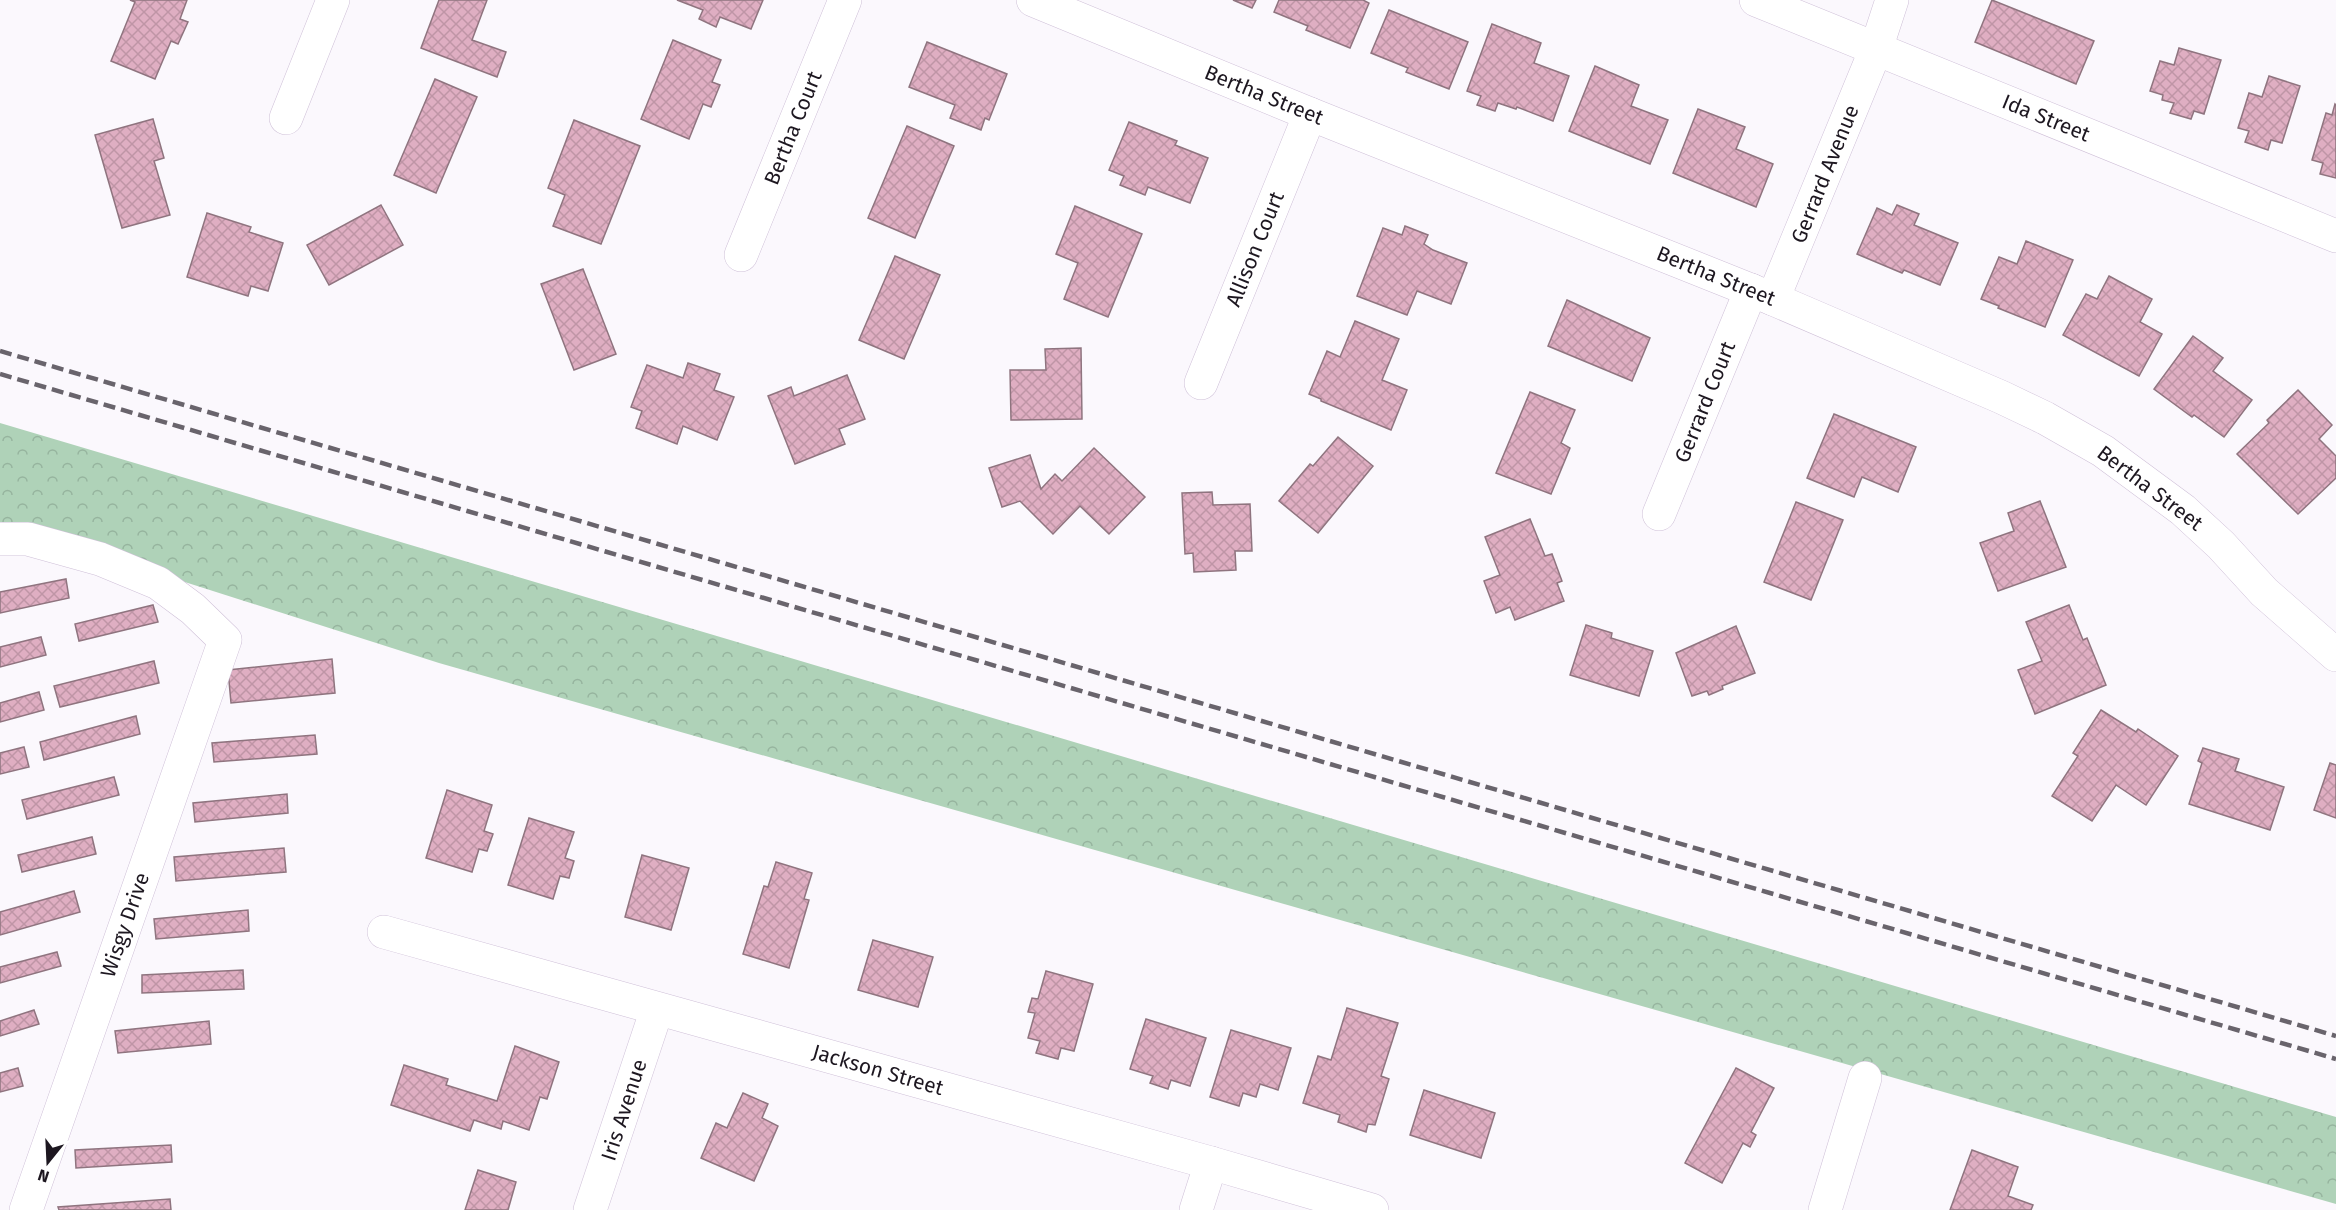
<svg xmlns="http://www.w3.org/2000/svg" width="2336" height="1210" viewBox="0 0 2336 1210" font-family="'Fira Sans',sans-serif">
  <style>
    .forest { fill: url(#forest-crowns) }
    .building { fill: url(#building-cross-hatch); stroke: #8f747f; stroke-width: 1.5 }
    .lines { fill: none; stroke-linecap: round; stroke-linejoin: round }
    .minor-casing { stroke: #cfc0d8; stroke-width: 34 }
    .minor { stroke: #fff; stroke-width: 33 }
    .rail { stroke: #69646c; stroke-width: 4.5; stroke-dasharray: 12 6; stroke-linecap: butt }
    .labels { text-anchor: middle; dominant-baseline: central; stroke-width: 5; stroke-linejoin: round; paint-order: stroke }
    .street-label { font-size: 21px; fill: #1d1720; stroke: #fff }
  </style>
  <defs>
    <pattern id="forest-crowns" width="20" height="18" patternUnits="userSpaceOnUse" patternTransform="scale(1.5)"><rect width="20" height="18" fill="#afd2b8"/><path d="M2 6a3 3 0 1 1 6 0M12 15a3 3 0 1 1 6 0" fill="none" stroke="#96b49e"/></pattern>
    <pattern id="building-cross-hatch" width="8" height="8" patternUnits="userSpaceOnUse" patternTransform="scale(1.5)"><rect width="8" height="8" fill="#dfaec2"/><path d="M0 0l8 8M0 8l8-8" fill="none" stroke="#bf95a6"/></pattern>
  </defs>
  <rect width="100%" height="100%" fill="#fbf8fd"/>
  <path class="forest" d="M0 423 2336 1117V1204L439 663 0 523Z"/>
  <g class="building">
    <path d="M130 0H187L180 19 188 22 178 44 171 41 155 79 111 61 135 2Z"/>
    <path d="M439 0H487L472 40 506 52 497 77 421 48Z"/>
    <path d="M677 0H763L751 29 720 17 716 27 699 19 703 10Z"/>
    <path d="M1233 0H1256L1252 8Z"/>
    <path d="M1279 0H1363L1369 3 1350 48 1306 30 1308 26 1274 12Z"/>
    <path d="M1992 0 2094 41 2076 84 1975 42Z"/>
    <path d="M1389 10 1468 42 1449 89 1406 72 1408 68 1371 53Z"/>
    <path d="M1492 24 1541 43 1534 63 1569 76 1553 121 1517 107 1516 109 1498 103 1495 111 1477 105 1481 96 1467 91Z"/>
    <path d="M673 40 721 60 712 82 720 85 711 107 703 104 689 139 641 119Z"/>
    <path d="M927 42 1007 74 989 120 985 118 981 130 950 118 955 105 909 87Z"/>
    <path d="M2179 48 2221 60 2204 114 2194 111 2191 119 2170 113 2174 103 2162 100 2163 95 2150 91 2160 61 2174 65Z"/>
    <path d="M1595 66 1639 85 1631 106 1668 120 1650 164 1569 131Z"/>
    <path d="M2269 76 2300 86 2282 143 2271 140 2268 150 2245 142 2249 131 2238 128 2249 93 2262 97Z"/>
    <path d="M435 79 477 97 436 193 394 175Z"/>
    <path d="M2335 104 2336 105V178L2320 174 2323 163 2312 160 2326 113 2332 115Z"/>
    <path d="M1698 109 1745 127 1736 149 1773 164 1756 207 1673 173Z"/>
    <path d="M153 119 164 158 154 161 170 215 122 228 95 135Z"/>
    <path d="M574 120 640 146 601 244 553 226 565 195 548 188Z"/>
    <path d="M1129 122 1177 141 1175 145 1208 158 1190 203 1148 187 1145 195 1120 185 1124 176 1109 170Z"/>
    <path d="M907 126 954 146 915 238 868 218Z"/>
    <path d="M381 205 403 245 329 285 307 245Z"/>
    <path d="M1897 205 1919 214 1914 225 1958 243 1940 285 1904 270 1902 273 1857 254 1877 208 1892 215Z"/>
    <path d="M1075 206 1142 234 1108 317 1064 299 1078 263 1056 254Z"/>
    <path d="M207 213 251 227 249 232 283 243 268 291 251 286 248 296 187 277Z"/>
    <path d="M1405 226 1428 235 1424 244 1433 250 1467 263 1451 304 1417 291 1407 315 1357 296 1383 228 1402 235Z"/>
    <path d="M2026 241 2073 260 2045 327 1998 308 1999 306 1981 299 1999 257 2017 264Z"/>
    <path d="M895 256 940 275 904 359 859 340Z"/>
    <path d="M583 269 616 354 574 370 541 284Z"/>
    <path d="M2109 276 2152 299 2140 322 2162 334 2139 376 2063 335 2086 294 2097 299Z"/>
    <path d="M1567 300 1650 338 1632 381 1548 346Z"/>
    <path d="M1355 321 1399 339 1382 380 1407 390 1391 430 1321 401V399L1309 394 1327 351 1340 357Z"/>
    <path d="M2193 336 2223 358 2213 371 2252 400 2224 437 2194 415 2192 417 2154 389Z"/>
    <path d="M1081 348 1082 419 1011 420 1010 370H1046L1045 349Z"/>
    <path d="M688 363 720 374 714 390 734 397 717 440 683 426 677 444 636 428 642 411 631 407 647 365 683 378Z"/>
    <path d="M847 375 865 419 839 429 845 444 795 464 768 396 791 387 794 396Z"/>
    <path d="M2298 390 2332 425 2319 439 2336 456V478L2298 514 2237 454 2269 423 2267 420Z"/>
    <path d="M1530 392 1575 410 1561 443 1570 448 1551 494 1496 473Z"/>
    <path d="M1834 414 1916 447 1898 492 1862 477 1854 497 1807 478Z"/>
    <path d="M1338 437 1373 466 1318 533 1279 501 1310 464 1313 466Z"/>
    <path d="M1094 448 1145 497 1109 534 1080 506 1053 534 1020 501 1002 507 989 468 1030 455 1041 489 1055 474 1062 481Z"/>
    <path d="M1212 492 1213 505 1250 504 1252 551H1235L1236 570 1194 572 1193 553 1185 554 1182 493Z"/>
    <path d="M2040 501 2066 567 1998 591 1980 543 2014 531 2008 513Z"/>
    <path d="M1796 502 1843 520 1811 600 1764 582Z"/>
    <path d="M1530 519 1545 556 1552 554 1562 581 1557 583 1564 601 1515 620 1510 607 1496 613 1484 581 1500 575 1485 537Z"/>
    <path d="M66 579 69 598 0 613V592Z"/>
    <path d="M153 605 158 622 79 641 75 624Z"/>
    <path d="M2069 605 2083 640 2087 638 2106 685 2035 714 2018 670 2042 661 2026 622Z"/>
    <path d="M1586 625 1612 633 1611 638 1653 651 1639 696 1570 675Z"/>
    <path d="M1736 626 1755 673 1722 686 1723 689 1709 695 1707 691 1692 696 1676 653Z"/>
    <path d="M41 637 46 655 0 667V647Z"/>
    <path d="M332 659 335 693 231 703 228 670Z"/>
    <path d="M154 661 159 683 60 707 54 686Z"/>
    <path d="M39 692 44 710 0 722V703Z"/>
    <path d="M2101 710 2136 732 2138 729 2178 756 2146 805 2116 785 2092 821 2052 796 2078 756 2073 753Z"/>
    <path d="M136 716 140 734 44 760 40 742Z"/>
    <path d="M315 735 317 754 214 762 212 743Z"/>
    <path d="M24 747 29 767 0 774V753Z"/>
    <path d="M2203 748 2239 759 2235 771 2284 787 2270 830 2189 804 2202 763 2198 761Z"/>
    <path d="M2330 763 2336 765V818L2314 810Z"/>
    <path d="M114 777 119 795 27 819 22 800Z"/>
    <path d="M447 790 492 805 484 831 493 834 487 851 479 849 472 872 426 858Z"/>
    <path d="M287 794 288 813 195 822 193 803Z"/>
    <path d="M529 818 574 832 565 858 574 861 569 878 560 876 553 899 508 885Z"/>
    <path d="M92 837 96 854 22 872 18 855Z"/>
    <path d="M284 848 286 872 176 881 174 857Z"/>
    <path d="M642 855 689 868 671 930 625 917Z"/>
    <path d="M776 862 812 873 804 899 809 900 789 968 743 954 764 886 768 887Z"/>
    <path d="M74 891 80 912 0 935V912Z"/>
    <path d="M248 910 249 931 156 939 154 919Z"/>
    <path d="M873 940 933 957 918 1007 858 990Z"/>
    <path d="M57 952 61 966 0 983V967Z"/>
    <path d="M243 970 244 989 142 993V975Z"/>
    <path d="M1046 971 1093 984 1074 1051 1061 1048 1058 1059 1036 1053 1040 1041 1028 1038 1035 1013 1028 1012 1032 998 1038 999Z"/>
    <path d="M1347 1008 1398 1023 1381 1076 1389 1079 1375 1125 1368 1124 1366 1132 1338 1122 1340 1115 1303 1103 1318 1056 1331 1060Z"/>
    <path d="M34 1010 39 1024 0 1036V1021Z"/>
    <path d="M1146 1019 1206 1038 1190 1086 1171 1080 1168 1089 1150 1083 1153 1076 1130 1069Z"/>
    <path d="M209 1021 211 1044 118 1053 115 1031Z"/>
    <path d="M1231 1030 1291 1048 1278 1090 1260 1084 1256 1097 1243 1093 1239 1106 1210 1097Z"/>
    <path d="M515 1046 559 1062 547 1099 540 1097 529 1130 503 1121 501 1129 474 1120 470 1131 391 1105 404 1065 448 1079 446 1085 497 1101Z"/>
    <path d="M18 1068 23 1086 0 1092V1073Z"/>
    <path d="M1736 1068 1774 1088 1751 1132 1756 1135 1750 1147 1743 1143 1722 1183 1685 1163Z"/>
    <path d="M1424 1090 1495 1113 1481 1158 1410 1135Z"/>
    <path d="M743 1093 768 1104 762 1118 778 1126 754 1181 701 1158 716 1123 727 1128Z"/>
    <path d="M171 1145 172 1162 76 1168 75 1150Z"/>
    <path d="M1972 1150 2018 1167 2008 1196 2033 1205 2031 1210H1950Z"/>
    <path d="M478 1170 516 1182 508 1210H465Z"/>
    <path d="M170 1199 171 1210H59L58 1207Z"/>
  </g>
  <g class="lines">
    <defs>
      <g id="minor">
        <path d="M1033 0 1310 114 1773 299 2001 397 2045 418 2103 451 2183 510 2221 545 2264 592 2336 655"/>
        <path d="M1756 0 2336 236"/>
        <path d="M286 118 333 0"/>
        <path d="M741 255 845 0"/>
        <path d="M1773 299 1876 49 1892 0"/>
        <path d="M1201 383 1310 114"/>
        <path d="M1659 514 1751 290"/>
        <path d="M0 539H28L100 559 158 583 193 609 225 640 26 1210"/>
        <path d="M384 932 1211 1163 1372 1210"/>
        <path d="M590 1210 657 1009"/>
        <path d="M1196 1210 1211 1163"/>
        <path d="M1825 1210 1865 1078"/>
      </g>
    </defs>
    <use href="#minor" class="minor-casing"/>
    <use href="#minor" class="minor"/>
    <g class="rail">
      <path d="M0 351 2336 1036"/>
      <path d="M0 374 2336 1059"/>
    </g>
  </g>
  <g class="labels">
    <g class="street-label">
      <text transform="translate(1264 95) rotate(22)">Bertha Street</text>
      <text transform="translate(2046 118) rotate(22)">Ida Street</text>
      <text transform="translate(793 128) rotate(-68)">Bertha Court</text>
      <text transform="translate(1825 174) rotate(-68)">Gerrard Avenue</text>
      <text transform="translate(1255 249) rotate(-68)">Allison Court</text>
      <text transform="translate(1716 276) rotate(22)">Bertha Street</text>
      <text transform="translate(1705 402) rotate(-68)">Gerrard Court</text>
      <text transform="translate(2150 488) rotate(37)">Bertha Street</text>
      <text transform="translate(125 925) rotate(-71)">Wisgy Drive</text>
      <text transform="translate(878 1070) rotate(16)">Jackson Street</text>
      <text transform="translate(624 1110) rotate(-72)">Iris Avenue</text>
    </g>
  </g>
  <g transform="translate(48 1162) rotate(198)" stroke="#ffffff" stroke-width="4.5" paint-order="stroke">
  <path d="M0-4.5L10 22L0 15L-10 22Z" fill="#1d1720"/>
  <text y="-9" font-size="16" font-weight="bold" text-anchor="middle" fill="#1d1720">N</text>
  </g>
</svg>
